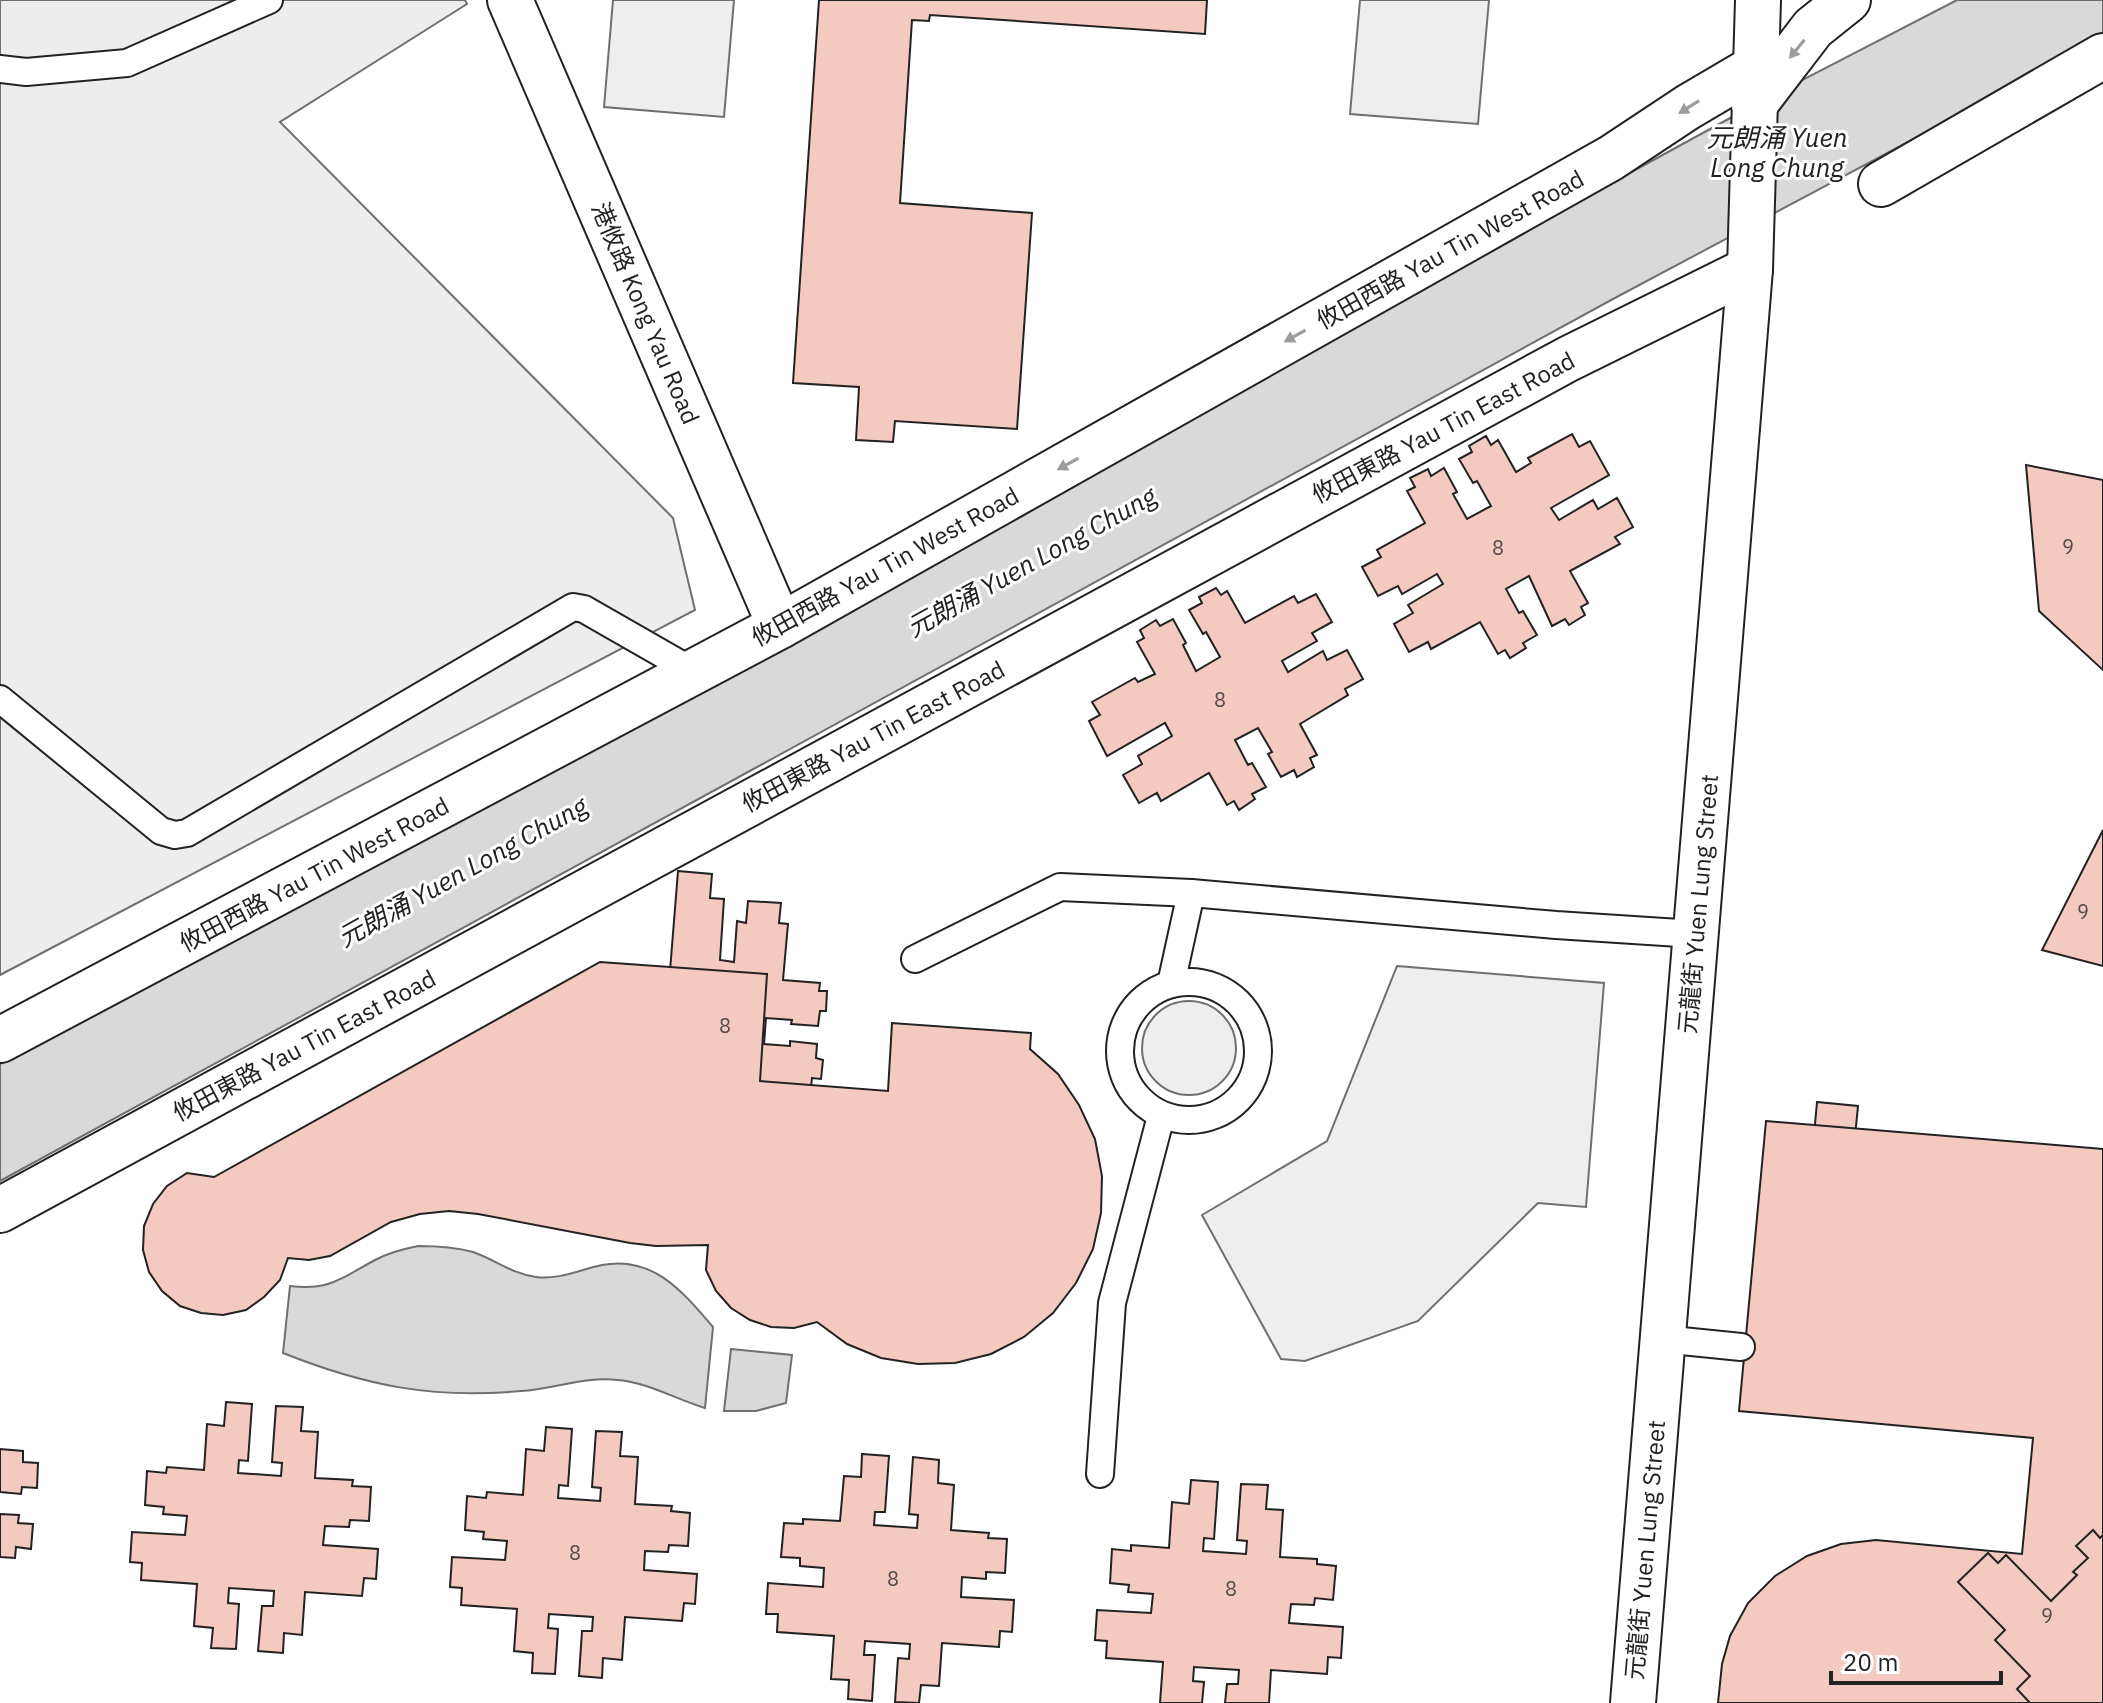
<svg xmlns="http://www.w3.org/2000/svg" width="2103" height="1703" viewBox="0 0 2103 1703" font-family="'IBM Plex Sans','Noto Sans TC',sans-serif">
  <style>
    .green { fill: #eee; stroke: #6f6f6f; stroke-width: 2 }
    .parking { fill: #ededed; stroke: #6f6f6f; stroke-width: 2 }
    .water { fill: #d9d9d9; stroke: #6f6f6f; stroke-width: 2 }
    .building { fill: #f3c9c0; stroke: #222; stroke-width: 2 }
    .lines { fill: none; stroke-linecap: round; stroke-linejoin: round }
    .service-casing { stroke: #222; stroke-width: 30 }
    .minor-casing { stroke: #222; stroke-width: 48 }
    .service { stroke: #fff; stroke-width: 26 }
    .minor { stroke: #fff; stroke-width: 44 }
    .oneway { fill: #9c9c9c }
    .labels { text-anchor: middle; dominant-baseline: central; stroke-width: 6; stroke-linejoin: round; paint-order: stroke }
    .number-label { font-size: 20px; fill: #564c4a }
    .street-label { font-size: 24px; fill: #222; stroke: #fff }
    .water-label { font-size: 26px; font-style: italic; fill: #222; stroke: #fff }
  </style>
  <rect width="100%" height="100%" fill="#fff"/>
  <g class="green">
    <path d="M613 0H734L724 117 604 107Z"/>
    <path d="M1360 0H1489L1478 124 1350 114Z"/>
    <path d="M1397 966 1604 983 1586 1207 1538 1203 1418 1321 1305 1361 1281 1359 1202 1215 1327 1141Z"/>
    <circle cx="1189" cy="1048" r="47"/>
  </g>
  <path class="parking" d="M0 0H465L467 4 280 122 673 518 695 610 0 975Z"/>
  <g class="water">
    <path d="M1957 0H2103V35L2034 75 1613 299 0 1181V1064L1754 105Z"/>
    <path d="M418 1246C437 1246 455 1247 473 1252 494 1259 512 1274 536 1277 559 1280 579 1270 602 1265 653 1255 683 1292 713 1327L705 1408C675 1399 650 1383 618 1380 585 1376 554 1389 521 1391 432 1399 366 1386 283 1353L290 1286C329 1291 342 1278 375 1260 388 1253 403 1249 418 1246Z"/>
    <path d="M731 1349 792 1355 786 1403 756 1411H724Z"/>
  </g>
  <g class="building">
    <path d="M819 0H1207L1205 34 930 15 929 21 912 20 900 203 1032 213 1017 429 895 421 893 442 856 440 859 387 793 383Z"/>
    <path d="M1572 434 1579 447 1590 441 1609 475 1551 508 1559 520 1593 500 1598 509 1617 498 1633 527 1615 537 1620 544 1570 571 1588 603 1581 607 1585 615 1569 625 1565 619 1552 626 1529 576 1506 589 1519 613 1523 611 1537 635 1523 643 1526 648 1510 658 1505 650 1498 654 1480 622 1431 649 1428 642 1409 652 1394 624 1413 613 1408 605 1443 584 1437 574 1402 594 1398 586 1378 596 1362 567 1381 557 1377 550 1425 523 1407 491 1415 487 1410 478 1428 469 1431 476 1444 468 1457 492 1453 494 1467 519 1491 506 1477 481 1473 483 1459 459 1472 452 1469 446 1486 436 1491 445 1498 440 1516 472 1531 463 1528 458Z"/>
    <path d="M2026 465 2103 480V670L2039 611Z"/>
    <path d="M1216 588 1221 595 1227 591 1245 623 1294 596 1298 603 1316 594 1332 622 1312 633 1317 641 1282 661 1288 672 1323 651 1327 660 1347 650 1363 679 1345 689 1348 695 1300 724 1317 755 1310 758 1314 767 1297 777 1294 770 1281 777 1268 754 1272 752 1258 728 1235 740 1248 765 1252 763 1266 787 1252 794 1255 799 1239 810 1234 801 1227 805 1209 773 1161 801 1157 793 1139 803 1123 775 1142 764 1138 756 1172 736 1165 723 1107 756 1089 721 1100 715 1092 702 1135 678 1138 682 1155 674 1137 642 1144 638 1140 630 1156 620 1160 626 1173 619 1186 643 1183 645 1196 671 1220 657 1206 632 1203 634 1189 610 1202 603 1199 597Z"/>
    <path d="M2103 830V966L2042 950Z"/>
    <path d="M678 871 712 874 710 898 724 899 720 960 734 962 737 921 746 923 748 901 781 903 779 923 788 924 783 980 820 983 819 991H827L826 1011H820L818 1026 791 1024 792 1020 766 1018 764 1044 790 1046V1041L817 1044 816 1058 823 1060 821 1079 812 1078 811 1087 776 1083 771 1140H763L761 1160 729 1157 731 1136 720 1135 724 1095 710 1093 705 1155 691 1154 689 1177 655 1175 662 1075 626 1073 627 1064H618L619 1044H627L628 1029 683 1038 685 1011H629L630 996H623L625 976 634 977 635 968 670 971Z"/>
    <path d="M600 962 767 974 760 1081 888 1091 892 1023 1031 1033 1030 1049 1058 1074 1079 1105 1095 1139 1102 1176 1101 1213 1093 1249 1076 1283 1053 1313 1024 1337 991 1354 955 1363 918 1364 881 1358 847 1344 817 1322 794 1328 771 1327 750 1320 731 1308 716 1291 706 1270 708 1245 656 1246 630 1243 478 1214 449 1211 420 1214 391 1222 330 1256 309 1260 288 1258 280 1280 264 1297 246 1310 223 1315 201 1313 180 1306 162 1291 149 1272 143 1250 144 1226 153 1204 167 1186 187 1173 214 1177Z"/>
    <path d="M1817 1102 1858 1106 1853 1157 1878 1159 1873 1206 1898 1208 1902 1160 1921 1162 1922 1145 1946 1148V1157L1971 1160 1969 1184 1961 1183 1958 1210 1945 1209 1937 1308H1948L1947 1334H1954L1953 1356 1926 1353V1366L1890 1363 1892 1333 1870 1331V1340L1847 1338 1842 1405 1782 1401 1788 1330 1775 1329 1783 1232 1774 1231 1776 1194 1795 1196 1799 1145 1813 1146Z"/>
    <path d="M1766 1121 2103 1149V1703H1718L1722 1664 1730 1636 1748 1603 1775 1576 1807 1556 1841 1544 1876 1540 2022 1554 2033 1438 1739 1411Z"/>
    <path d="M226 1402 252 1404 248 1461 239 1460 238 1473 281 1476 282 1463 272 1462 276 1406 303 1407 301 1431 318 1432 315 1478 353 1480 352 1486 371 1487 369 1521 350 1520 349 1527 325 1526 323 1545 378 1549 376 1579 364 1578 362 1596 305 1592 302 1635 284 1633 283 1653 258 1651 262 1606H273L274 1591 229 1588 228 1603 239 1604 236 1649 211 1648 213 1628 194 1626 197 1584 141 1580 142 1563 130 1562 132 1532 185 1535 187 1516 163 1514 164 1507 145 1505 147 1471 166 1473 167 1467 204 1470 207 1424 224 1426Z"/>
    <path d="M546 1427 572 1429 568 1486 559 1485 558 1498 600 1501 601 1488 592 1487 596 1431 622 1432 620 1456 638 1457 635 1504 672 1506 671 1511 690 1513 688 1546 669 1545 668 1552 645 1551 644 1570 697 1574 695 1604 684 1603 682 1621 625 1617 622 1660 603 1658 602 1678 579 1676 582 1631H592L593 1617 549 1614 548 1628 558 1629 555 1674 532 1673 533 1653 514 1651 517 1609 461 1605 462 1588 450 1587 452 1557 505 1560 507 1541 483 1539 484 1532 465 1530 467 1496 486 1498 487 1492 523 1495 526 1449 544 1451Z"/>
    <path d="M0 1449 23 1451V1462L38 1463 37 1488 22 1487 21 1494 0 1492Z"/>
    <path d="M862 1454 889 1456 885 1512H875L874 1525 917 1528 918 1515 909 1514 913 1457 939 1460 938 1483 954 1485 951 1530 989 1533 988 1538 1007 1539 1005 1573 986 1572V1579L962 1577 961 1597 1014 1600 1012 1632 1000 1631 999 1647 942 1643 939 1686 921 1685 919 1703 895 1702 898 1658 909 1659 910 1644 865 1641 864 1655H875L872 1701 848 1699 849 1680 831 1679 834 1636 777 1632 778 1614H766L768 1583 823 1587 824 1568 800 1566V1558L781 1557 784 1523 803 1524V1519L840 1521 844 1476 861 1477Z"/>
    <path d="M1191 1480 1218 1482 1214 1539 1204 1538 1203 1551 1246 1554 1247 1541 1237 1540 1241 1484 1268 1485 1266 1509 1283 1510 1280 1557 1317 1559V1564L1336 1566 1333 1600 1315 1598 1314 1605 1291 1604 1289 1623 1343 1627 1341 1658 1328 1657 1327 1674 1271 1670 1269 1703H1225L1227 1684H1238L1239 1670 1194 1667 1193 1681 1204 1682 1202 1703H1160L1163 1662 1106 1658 1107 1641 1095 1640 1097 1610 1151 1613 1153 1594 1128 1592 1129 1585 1110 1583 1112 1549 1131 1551V1545L1169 1548 1172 1502 1189 1504Z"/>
    <path d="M0 1514 19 1515 18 1523 33 1524 31 1549 16 1547 15 1558 0 1557Z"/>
    <path d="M2093 1530 2100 1538 2103 1535V1703H2030L2017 1689 2030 1676 1995 1640 2005 1630 1958 1582 1988 1553 1998 1563 2006 1555 2051 1601 2077 1575 2073 1572 2088 1558 2076 1546Z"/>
  </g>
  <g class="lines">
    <defs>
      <g id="service">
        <path d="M0 69 26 72 127 63 269 0"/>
        <path d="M0 699 161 831 175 835 187 833 573 607 584 609 694 672"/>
        <path d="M915 959 1060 887 1191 893 1556 925 1695 934"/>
        <circle cx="1189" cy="1051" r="69"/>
        <path d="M1171 984 1191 893"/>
        <path d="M1662 1339 1741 1347"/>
        <path d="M1100 1474 1112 1303 1161 1116"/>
      </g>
      <g id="minor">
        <path d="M510 0 780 626"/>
        <path d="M1754 105 1813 28 1848 0"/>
        <path d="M1881 184 2103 56"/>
        <path d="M0 1040 780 626 1611 158 1688 107 1756 67"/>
        <path d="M0 1210 1568 359 1750 269"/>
        <path d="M1633 1703 1750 269 1758 0"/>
      </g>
    </defs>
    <use href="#service" class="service-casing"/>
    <use href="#minor" class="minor-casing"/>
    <use href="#service" class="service"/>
    <use href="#minor" class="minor"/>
  </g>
  <defs><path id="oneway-solid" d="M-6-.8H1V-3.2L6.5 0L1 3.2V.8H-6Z" transform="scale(2)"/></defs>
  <g class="oneway">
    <use href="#oneway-solid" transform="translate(1797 49) rotate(129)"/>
    <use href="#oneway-solid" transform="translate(1689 107) rotate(148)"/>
    <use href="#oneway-solid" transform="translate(1295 336) rotate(151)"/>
    <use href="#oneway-solid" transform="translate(1068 464) rotate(151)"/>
  </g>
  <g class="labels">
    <g class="number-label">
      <text x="2068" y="546">9</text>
      <text x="1498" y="547">8</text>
      <text x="1220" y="699">8</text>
      <text x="2083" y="911">9</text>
      <text x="725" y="1025">8</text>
      <text x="575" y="1552">8</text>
      <text x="893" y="1578">8</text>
      <text x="1231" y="1588">8</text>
      <text x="2047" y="1615">9</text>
    </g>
    <g class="street-label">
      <text transform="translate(1450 249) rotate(-29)">攸田西路 Yau Tin West Road</text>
      <text transform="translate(646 313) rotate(67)">港攸路 Kong Yau Road</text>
      <text transform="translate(1443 427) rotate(-28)">攸田東路 Yau Tin East Road</text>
      <text transform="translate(885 566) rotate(-29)">攸田西路 Yau Tin West Road</text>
      <text transform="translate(873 736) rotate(-28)">攸田東路 Yau Tin East Road</text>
      <text transform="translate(314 874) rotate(-28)">攸田西路 Yau Tin West Road</text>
      <text transform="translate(1698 904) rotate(-85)">元龍街 Yuen Lung Street</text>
      <text transform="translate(304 1045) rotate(-28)">攸田東路 Yau Tin East Road</text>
      <text transform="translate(1645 1550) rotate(-85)">元龍街 Yuen Lung Street</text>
    </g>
    <g class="water-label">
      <text x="1777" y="137">元朗涌 Yuen<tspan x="1777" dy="30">Long Chung</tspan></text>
      <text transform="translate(1031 561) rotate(-29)">元朗涌 Yuen Long Chung</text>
      <text transform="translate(462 871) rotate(-29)">元朗涌 Yuen Long Chung</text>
    </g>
  </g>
  <path d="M1831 1671v12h170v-12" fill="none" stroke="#222222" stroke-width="4"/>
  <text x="1843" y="1671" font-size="24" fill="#222222" stroke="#ffffff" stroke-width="6" paint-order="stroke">20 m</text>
</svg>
